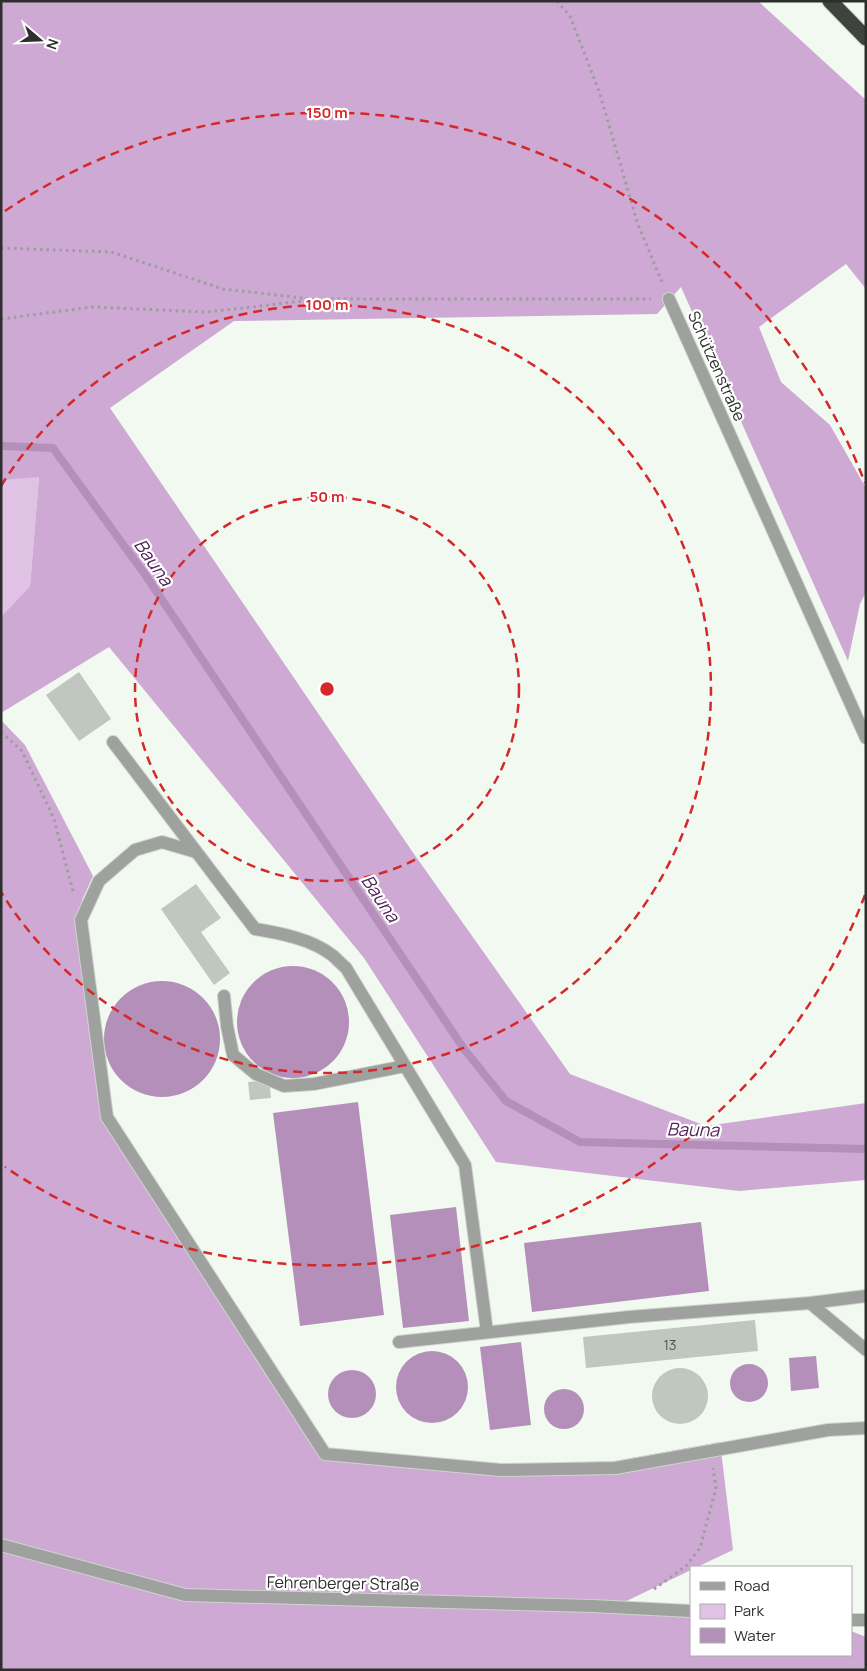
<svg xmlns="http://www.w3.org/2000/svg" width="867" height="1671" viewBox="0 0 867 1671" font-family="Manrope,sans-serif">
  <style>
    .green { fill: #dfc2e4 }
    .forest { fill: #cea9d4 }
    .water { fill: #b38fb9 }
    .lines { fill: none; stroke-linecap: round; stroke-linejoin: round }
    .stream { stroke: #b38fb9; stroke-width: 8 }
    .building { fill: #bfc7be }
    .minor-casing { stroke: #ced5cd; stroke-width: 14 }
    .highway-casing { stroke: #ced5cd; stroke-width: 17 }
    .path { stroke: #9aa099; stroke-width: 3; stroke-dasharray: 2.5 4; stroke-linecap: butt }
    .minor { stroke: #9ea19e; stroke-width: 12 }
    .highway { stroke: #3e443d; stroke-width: 15 }
    .ring { fill: none; stroke: #d62828; stroke-width: 2.5; stroke-dasharray: 9 6 }
    .labels { text-anchor: middle; dominant-baseline: central; stroke-width: 4.5; stroke-linejoin: round; paint-order: stroke }
    .number-label { font-size: 14px; fill: #515550 }
    .street-label { font-size: 16px; fill: #2c2f2c; stroke: #fff }
    .water-label { font-size: 18px; font-style: italic; fill: #512358; stroke: #fff }
    .centre { fill: #d62828; stroke: #fff; stroke-width: 2.5 }
    .ring-label { font-size: 15px; text-anchor: middle; font-weight: bold; fill: #d62828; stroke: #fff; stroke-width: 4.5; stroke-linejoin: round; paint-order: stroke }
  </style>
  <rect width="100%" height="100%" fill="#f1f9f0"/>
  <path class="green" d="M39 476 30 586 1 617V480Z"/>
  <g class="forest">
    <path d="M1 1H758L866 100V289L846 264 759 327 781 382 830 425 866 488V592L860 604 848 661 681 287 657 314 234 321 110 408 414 854 570 1074 706 1126 866 1103V1180L739 1191 496 1162 364 958 109 647 1 713V617L30 586 39 477 1 480Z"/>
    <path d="M1 720 25 745 93 876 82 900 113 1115 330 1449 501 1465 615 1461 720 1442 733 1550 697 1567H691V1570L616 1606 691 1612V1655H851V1631L866 1637V1670H1Z"/>
  </g>
  <g class="water">
    <circle cx="293" cy="1022" r="56"/>
    <circle cx="162" cy="1039" r="58"/>
    <path d="M358 1102 384 1315 300 1326 273 1113Z"/>
    <path d="M456 1207 469 1321 403 1328 390 1215Z"/>
    <path d="M701 1222 709 1291 532 1312 524 1243Z"/>
    <path d="M521 1342 531 1425 490 1430 480 1347Z"/>
    <circle cx="432" cy="1387" r="36"/>
    <path d="M816 1356 819 1388 791 1391 789 1358Z"/>
    <circle cx="749" cy="1383" r="19"/>
    <circle cx="352" cy="1394" r="24"/>
    <circle cx="564" cy="1409" r="20"/>
  </g>
  <g class="lines">
    <path class="stream" d="M1 446 53 448 146 576 464 1049 506 1101 580 1142 866 1149"/>
  </g>
  <g class="building">
    <path d="M79 672 111 719 79 741 46 695Z"/>
    <path d="M196 884 221 918 201 932 230 973 214 985 161 909Z"/>
    <path d="M269 1080 271 1098 250 1100 248 1082Z"/>
    <path d="M755 1320 758 1351 586 1368 583 1337Z"/>
    <circle cx="680" cy="1396" r="28"/>
  </g>
  <g class="lines">
    <defs>
      <g id="minor">
        <path d="M669 299 866 738"/>
        <path d="M113 742 255 929C280 933 311 939 332 955 337 959 341 964 346 968L465 1165 487 1332"/>
        <path d="M196 852 162 842 135 850 99 881 81 920 107 1117 325 1454 501 1470 615 1468 828 1430 866 1428"/>
        <path d="M224 996 227 1026 233 1055 256 1074 284 1086 314 1084 405 1066"/>
        <path d="M810 1303 866 1296"/>
        <path d="M399 1342 629 1317 810 1303 866 1350"/>
        <path d="M1 1545 185 1595 592 1606 691 1611"/>
        <path d="M851 1620H866"/>
      </g>
      <path id="highway" d="M830 1 866 38"/>
    </defs>
    <use href="#minor" class="minor-casing"/>
    <use href="#highway" class="highway-casing"/>
    <g class="path">
      <path d="M557 1 570 16 600 94 637 222 662 282"/>
      <path d="M1 248 111 252 223 289 312 299"/>
      <path d="M1 319 92 307 207 312 320 299H651"/>
      <path d="M1 732 22 751 54 819 73 891"/>
      <path d="M654 1589 686 1566 700 1548 716 1488 713 1468"/>
    </g>
    <use href="#minor" class="minor"/>
    <use href="#highway" class="highway"/>
  </g>
  <g class="ring">
    <circle cx="327" cy="689" r="192"/>
    <path d="M1 486A384 384 0 1 1 1 892"/>
    <path d="M865 895A576 576 0 0 1 5 1167M5 211A576 576 0 0 1 865 483"/>
  </g>
  <g class="labels">
    <g class="number-label">
      <text x="670" y="1344">13</text>
    </g>
    <g class="street-label">
      <text transform="translate(717 366) rotate(66)">Schützenstraße</text>
      <text transform="translate(343 1583) rotate(1)">Fehrenberger Straße</text>
    </g>
    <g class="water-label">
      <text transform="translate(154 562) rotate(55)">Bauna</text>
      <text transform="translate(381 898) rotate(56)">Bauna</text>
      <text transform="translate(693 1129) rotate(1)">Bauna</text>
    </g>
  </g>
  <circle cx="327" cy="689" r="8" class="centre"/>
  <g class="ring-label">
    <text x="327" y="118">150 m</text>
    <text x="327" y="310">100 m</text>
    <text x="327" y="502">50 m</text>
  </g>
  <rect width="867" height="1671" fill="none" stroke="#2c2f2c" stroke-width="5"/>
  <rect x="690" y="1566" width="162" height="90" fill="#ffffff" stroke="#abacab"/>
  <rect x="700" y="1582" width="25" height="8" fill="#9ea19e" stroke="#abacab"/>
  <text x="734" y="1591" font-size="15" fill="#2c2f2c">Road</text>
  <rect x="700" y="1604" width="25" height="15" fill="#dfc2e4" stroke="#abacab"/>
  <text x="734" y="1616" font-size="15" fill="#2c2f2c">Park</text>
  <rect x="700" y="1628" width="25" height="15" fill="#b38fb9" stroke="#abacab"/>
  <text x="734" y="1641" font-size="15" fill="#2c2f2c">Water</text>
  <g transform="translate(40 40) rotate(109)" stroke="#ffffff" stroke-width="4" paint-order="stroke">
  <path d="M0-4L9 19L0 12L-9 19Z" fill="#2c2f2c"/>
  <text y="-8" font-size="14" font-weight="bold" text-anchor="middle" fill="#2c2f2c">N</text>
  </g>
</svg>
